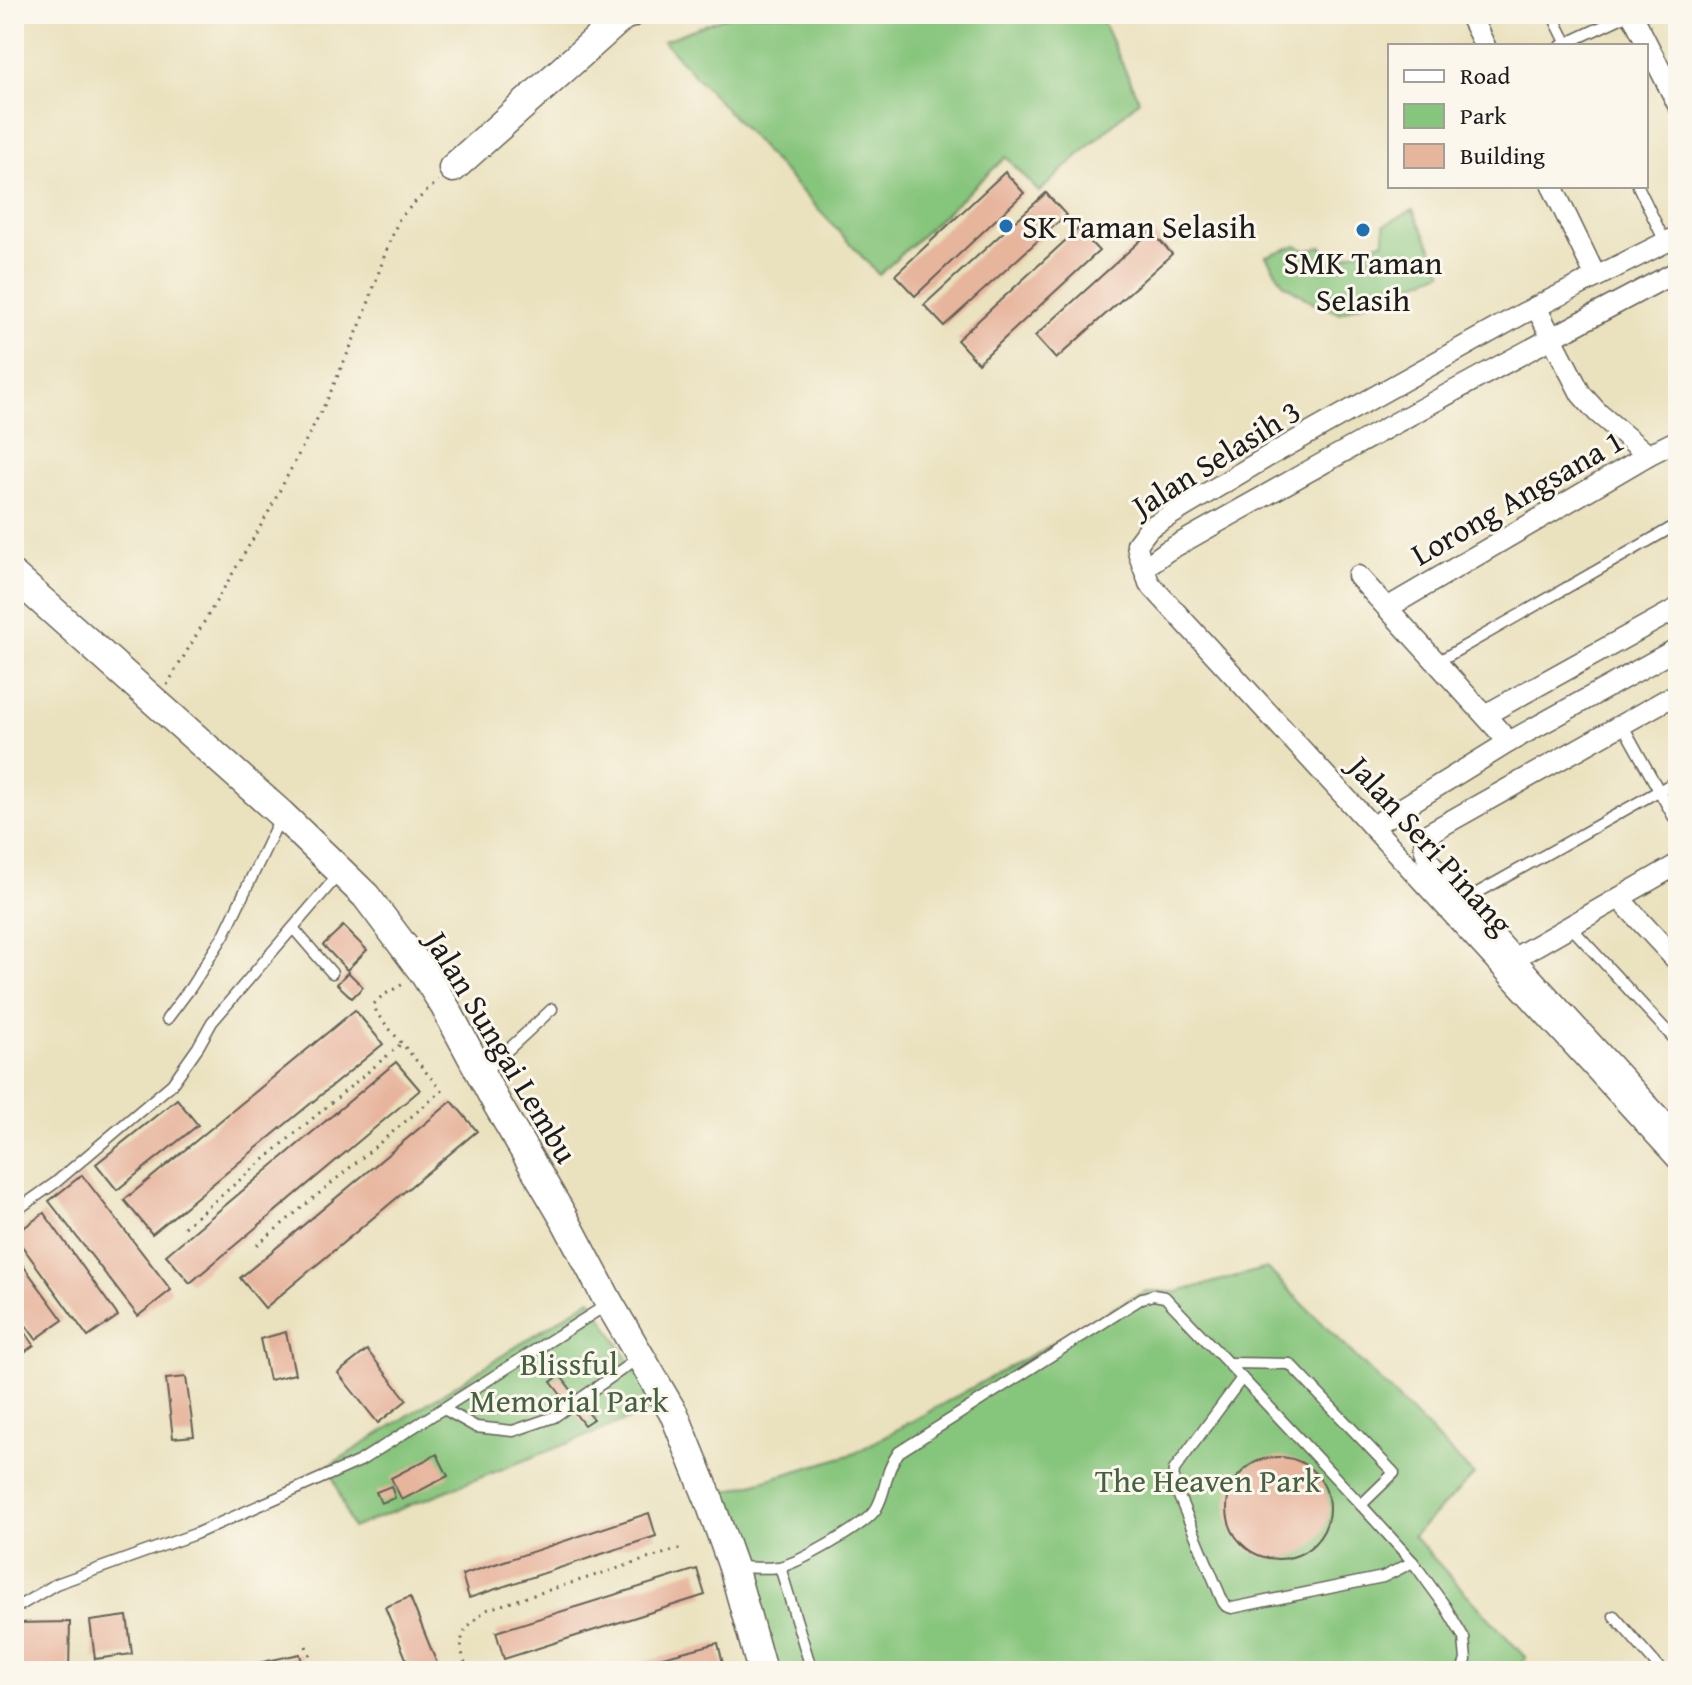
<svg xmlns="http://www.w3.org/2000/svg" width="1692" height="1685" viewBox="0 0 1692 1685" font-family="'Gentium Book Plus',serif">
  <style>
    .green { fill: #86c57c; stroke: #51704c; stroke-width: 2 }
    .building { fill: #e7b49c }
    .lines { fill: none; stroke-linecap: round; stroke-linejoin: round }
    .lane-casing { stroke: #646155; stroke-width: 13 }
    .street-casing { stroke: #646155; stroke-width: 23 }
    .secondary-casing { stroke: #646155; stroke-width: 31 }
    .path { stroke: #646155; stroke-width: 3; stroke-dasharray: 2 6; stroke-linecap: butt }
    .lane { stroke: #fff; stroke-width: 10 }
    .street { stroke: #fff; stroke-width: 20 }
    .secondary { stroke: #fff; stroke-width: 28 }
    .poi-dot { fill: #1f6fb2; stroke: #fbf7ec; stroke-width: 3 }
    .labels { text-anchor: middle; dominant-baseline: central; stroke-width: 6; stroke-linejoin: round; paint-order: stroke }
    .poi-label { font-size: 32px; fill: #1c1c1c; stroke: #fbf7ec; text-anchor: start }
    .street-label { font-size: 32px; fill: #1c1c1c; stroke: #fbf7ec }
    .park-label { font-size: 32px; fill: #466042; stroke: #fbf7ec }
  </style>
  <rect width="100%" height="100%" fill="#fbf7ec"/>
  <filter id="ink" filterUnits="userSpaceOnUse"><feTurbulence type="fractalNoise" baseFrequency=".0125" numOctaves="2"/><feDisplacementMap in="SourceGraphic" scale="16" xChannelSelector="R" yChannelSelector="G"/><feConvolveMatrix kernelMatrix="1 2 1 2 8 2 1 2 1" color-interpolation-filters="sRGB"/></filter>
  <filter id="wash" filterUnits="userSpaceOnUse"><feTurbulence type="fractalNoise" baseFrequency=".006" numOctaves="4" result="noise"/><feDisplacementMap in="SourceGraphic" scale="32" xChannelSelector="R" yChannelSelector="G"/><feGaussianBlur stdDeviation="1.8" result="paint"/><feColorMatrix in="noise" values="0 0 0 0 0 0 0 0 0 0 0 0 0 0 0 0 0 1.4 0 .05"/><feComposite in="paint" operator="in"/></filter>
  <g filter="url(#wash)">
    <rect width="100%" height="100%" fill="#eae1be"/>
    <g class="green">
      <path d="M733 14H1099L1139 100 1039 192 1006 157 879 275 663 41Z"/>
      <path d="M1413 210 1443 272 1340 313 1313 303 1283 283 1266 256 1297 245 1306 251 1322 246 1329 262 1384 241V225Z"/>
      <path d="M1267 1268 1474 1475 1413 1536 1526 1658 1517 1671H778L725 1492 853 1454 1145 1291 1177 1292Z"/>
      <path d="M591 1299 658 1408 352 1528 329 1466Z"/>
    </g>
    <g id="blocks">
      <g class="building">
        <path d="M1005 172 1024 193 915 296 895 275Z"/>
        <path d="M1046 193 1066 215 944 326 924 305Z"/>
        <path d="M1078 229 1099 251 978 363 957 340Z"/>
        <path d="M1151 231 1172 254 1056 359 1035 336Z"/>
        <path d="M343 926 367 950 347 970 323 945Z"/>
        <path d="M348 972 363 987 352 998 337 984Z"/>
        <path d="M355 1010 383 1044 152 1234 124 1200Z"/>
        <path d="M396 1062 420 1090 190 1283 166 1255Z"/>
        <path d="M177 1099 198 1125 117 1190 96 1164Z"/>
        <path d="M452 1101 477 1131 265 1308 240 1278Z"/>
        <path d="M82 1175 171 1290 138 1316 49 1201Z"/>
        <path d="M44 1213 118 1316 88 1337 14 1235Z"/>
        <path d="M14 1253 63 1320 36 1339 14 1309Z"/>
        <path d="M22 1328 34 1345 16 1358 14 1355V1334Z"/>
        <path d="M286 1332 295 1374 269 1380 260 1339Z"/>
        <path d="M367 1350 407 1400 378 1423 338 1373Z"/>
        <path d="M560 1375 593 1419 584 1425 551 1382Z"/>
        <path d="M186 1377 194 1436 173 1438 166 1379Z"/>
        <path d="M437 1454 448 1476 402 1500 391 1478Z"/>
        <circle cx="1278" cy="1508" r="51"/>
        <path d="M391 1486 395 1498 381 1503 376 1492Z"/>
        <path d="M649 1513 656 1536 469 1598 462 1575Z"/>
        <path d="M697 1569 705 1595 504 1659 496 1632Z"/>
        <path d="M410 1597 440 1671H411L385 1607Z"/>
        <path d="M127 1616 132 1654 95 1659 90 1621Z"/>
        <path d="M70 1622 69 1671H14V1623Z"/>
        <path d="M718 1643 724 1668 713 1671H607Z"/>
        <path d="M300 1654 304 1671H225V1670Z"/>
      </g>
    </g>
  </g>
  <g filter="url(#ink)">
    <use href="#blocks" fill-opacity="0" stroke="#646155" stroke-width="2"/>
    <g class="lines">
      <defs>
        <g id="lane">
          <path d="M1552 14 1568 46"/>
          <path d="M1561 46 1629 14"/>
          <path d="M1638 186 1665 242"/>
          <path d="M1437 662 1678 524"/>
          <path d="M1622 724 1678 825"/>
          <path d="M1463 901 1678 780"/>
          <path d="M1570 926 1678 1043"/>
          <path d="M293 928 332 973"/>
          <path d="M167 1019 191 987 224 935 281 816"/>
          <path d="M483 1073 552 1009"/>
          <path d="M14 1212 55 1183 172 1084 198 1047 212 1022 339 874"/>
          <path d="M1228 1363 1290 1364 1394 1473 1361 1505 1413 1562"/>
          <path d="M1242 1378 1361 1505"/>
          <path d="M444 1409 476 1427 513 1431 554 1417 640 1357"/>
          <path d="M735 1567C749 1567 765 1569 779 1567 799 1563 865 1526 876 1509 887 1491 884 1472 899 1452L1142 1298 1153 1295 1165 1297 1242 1378 1174 1470 1173 1482 1223 1602 1226 1606 1232 1608 1383 1577 1413 1562 1445 1606 1464 1638 1466 1660 1462 1671"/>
          <path d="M780 1567 812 1671"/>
          <path d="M14 1609 56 1584 195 1534 360 1461 608 1304"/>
          <path d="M1614 1616 1662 1671"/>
        </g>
        <g id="street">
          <path d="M1469 14 1485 46"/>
          <path d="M1632 14 1678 105"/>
          <path d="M1552 186 1596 277"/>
          <path d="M1678 236 1522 314 1267 457 1149 528 1137 544C1138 558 1145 569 1149 583L1678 1160"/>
          <path d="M1536 307 1581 394 1598 413 1648 455"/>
          <path d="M1144 568 1167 551C1336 455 1506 361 1678 271"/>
          <path d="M1358 576 1509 742"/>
          <path d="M1387 608 1648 455 1678 440"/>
          <path d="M1678 693 1429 833 1424 846 1428 860 1514 958 1678 1137"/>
          <path d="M1485 715 1678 608"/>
          <path d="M1373 826 1509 742 1678 648"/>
          <path d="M1619 898 1678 962"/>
          <path d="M1504 964 1678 864"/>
        </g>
        <g id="secondary">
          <path d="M453 168 623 16 629 14"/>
          <path d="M14 576 281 814 366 896 423 972 444 1005 497 1104 565 1220 609 1303 675 1416 709 1500 733 1567 762 1671"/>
        </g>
      </defs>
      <use href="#lane" class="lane-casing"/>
      <use href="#street" class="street-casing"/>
      <use href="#secondary" class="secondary-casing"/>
      <g class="path">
        <path d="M167 685 267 515 328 398 364 316 386 251 399 219 415 202 438 181"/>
        <path d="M184 1227 401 1044"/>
        <path d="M257 1245 442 1091 377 1014 374 1004 382 996 403 984"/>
        <path d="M306 1646 317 1671"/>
        <path d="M467 1671C457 1638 459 1632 486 1610L685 1547"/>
      </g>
      <use href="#lane" class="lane"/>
      <use href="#street" class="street"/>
      <use href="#secondary" class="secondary"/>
    </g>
  </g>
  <g class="poi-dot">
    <circle cx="1006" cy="226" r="8"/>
    <circle cx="1363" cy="230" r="8"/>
  </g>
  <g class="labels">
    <g class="poi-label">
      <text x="1022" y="226">SK Taman Selasih</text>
      <text x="1363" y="262" text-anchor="middle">SMK Taman<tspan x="1363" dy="37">Selasih</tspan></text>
    </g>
    <g class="street-label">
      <text transform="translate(1216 458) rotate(-32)">Jalan Selasih 3</text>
      <text transform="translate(1517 497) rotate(-30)">Lorong Angsana 1</text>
      <text transform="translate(1431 845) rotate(48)">Jalan Seri Pinang</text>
      <text transform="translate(502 1047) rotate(59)">Jalan Sungai Lembu</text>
    </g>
    <g class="park-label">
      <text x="569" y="1363">Blissful<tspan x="569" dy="37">Memorial Park</tspan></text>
      <text x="1208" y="1480">The Heaven Park</text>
    </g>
  </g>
  <rect width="1692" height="1685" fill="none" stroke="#fbf7ec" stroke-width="48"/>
  <rect x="1388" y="44" width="260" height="144" fill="#fbf7ec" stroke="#a29f99" stroke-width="2"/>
  <rect x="1404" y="70" width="40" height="12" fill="#ffffff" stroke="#a29f99" stroke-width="2"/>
  <text x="1460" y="84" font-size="24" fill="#1c1c1c">Road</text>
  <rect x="1404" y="104" width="40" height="24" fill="#86c57c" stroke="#a29f99" stroke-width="2"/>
  <text x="1460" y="124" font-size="24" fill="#1c1c1c">Park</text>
  <rect x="1404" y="144" width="40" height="24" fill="#e7b49c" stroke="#a29f99" stroke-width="2"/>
  <text x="1460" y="164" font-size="24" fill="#1c1c1c">Building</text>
</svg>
